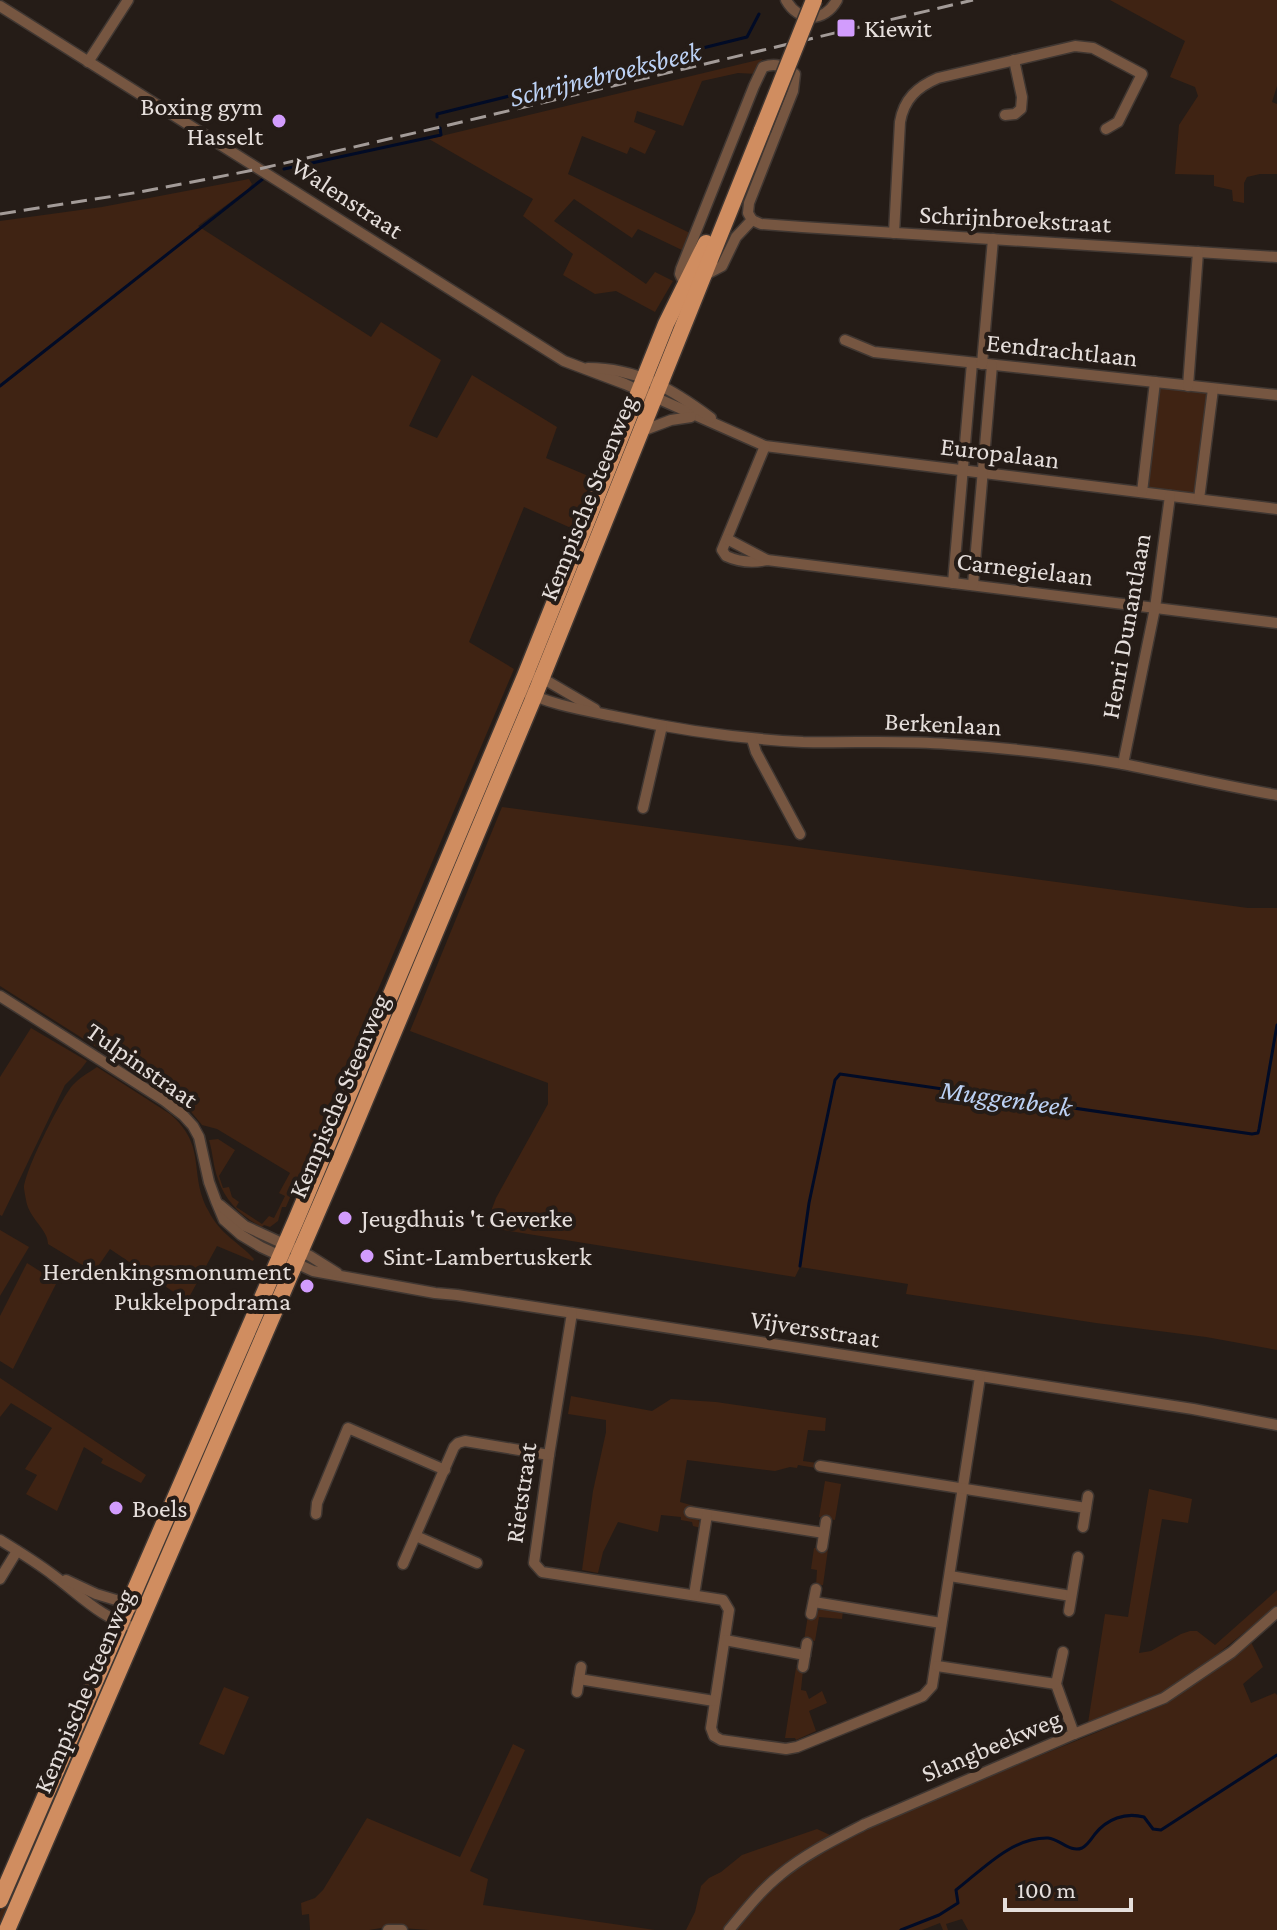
<svg xmlns="http://www.w3.org/2000/svg" width="1277" height="1930" viewBox="0 0 1277 1930" font-family="'Crimson Pro',serif">
  <style>
    .green { fill: #3f2313 }
    .lines { fill: none; stroke-linecap: round; stroke-linejoin: round }
    .stream { stroke: #010b26; stroke-width: 3 }
    .street-casing { stroke: #403732; stroke-width: 13 }
    .primary-casing { stroke: #403732; stroke-width: 19 }
    .street { stroke: #765641; stroke-width: 10 }
    .primary { stroke: #d08d60; stroke-width: 16 }
    .rail { stroke: #a39b98; stroke-width: 3; stroke-dasharray: 16 8; stroke-linecap: butt }
    .primary-bridge-casing { stroke: #403732; stroke-width: 19; stroke-linecap: butt }
    .primary-bridge { stroke: #d08d60; stroke-width: 16 }
    .poi-dot { fill: #d29cfd; stroke: #251c17; stroke-width: 3 }
    .labels { text-anchor: middle; dominant-baseline: central; stroke-width: 8; stroke-linejoin: round; paint-order: stroke }
    .poi-label { font-size: 26px; fill: #e5dedb; stroke: #251c17; text-anchor: start }
    .street-label { font-size: 26px; fill: #e5dedb; stroke: #251c17 }
    .water-label { font-size: 28px; font-style: italic; fill: #bcd1f4; stroke: #251c17 }
  </style>
  <rect width="100%" height="100%" fill="#251c17"/>
  <g class="green">
    <path d="M1110 0H1277V86L1272 102 1277 104V174H1260L1247 177 1244 183V203L1233 201 1232 190 1214 186V175L1175 174 1179 125 1198 96 1195 87 1170 77 1185 41Z"/>
    <path d="M762 59 757 74 738 73 702 81 683 126 637 111 634 122 656 131 645 154 630 147 627 154 582 136 568 174 692 234 684 251 638 229 632 238 574 199 554 221 646 284 655 272 673 281 655 312 616 291 595 294 563 275 573 254 523 216 533 199 429 139Z"/>
    <path d="M249 179 252 184 248 189 198 226 371 337 381 322 441 360 409 426 437 438 472 375 557 427 546 458 593 478 571 528 524 507 469 642 514 669 286 1207H282L278 1221 270 1227 264 1225 262 1227C242 1217 225 1201 218 1179 213 1166 213 1153 209 1140L218 1139 235 1150 219 1176 223 1188 229 1187 232 1197 239 1202 236 1207 262 1224 269 1216 274 1218 285 1196 279 1193 290 1173 217 1129 202 1125 183 1102 0 986V221L102 207Z"/>
    <path d="M1158 386 1209 392 1195 495 1147 488Z"/>
    <path d="M502 807 1248 908H1277V1350L1206 1337 1096 1323 906 1294 908 1284 800 1267 795 1277 485 1227 496 1198 548 1104V1083L410 1031Z"/>
    <path d="M31 1028 87 1061 81 1069 65 1085 2 1216 0 1215V1077Z"/>
    <path d="M97 1067 170 1114C208 1147 188 1172 208 1210 220 1235 239 1242 254 1259L253 1261 217 1246 187 1301 110 1249 94 1272 48 1244C48 1229 29 1219 26 1200 26 1200 24 1189 24 1188 25 1170 60 1101 72 1086 79 1078 88 1073 97 1067Z"/>
    <path d="M0 1230 29 1247 0 1296Z"/>
    <path d="M27 1263 57 1282 13 1369 0 1361V1316Z"/>
    <path d="M0 1378 146 1475 141 1483 101 1463 103 1459 84 1447 57 1511 26 1494 37 1475 25 1469 52 1428 11 1403 0 1417Z"/>
    <path d="M571 1396 652 1411 671 1399 716 1402 826 1418 825 1431 808 1430 803 1461 817 1463 816 1468 798 1465 797 1468 790 1467 775 1471 687 1460 680 1502 694 1506V1508L687 1507 685 1514 698 1518 701 1528 693 1526 692 1522 681 1520V1517L661 1515 658 1532 618 1522 603 1552 598 1573 582 1570 593 1491 606 1432V1420L568 1414Z"/>
    <path d="M825 1481 841 1484 835 1520 819 1517Z"/>
    <path d="M1149 1489 1192 1499 1188 1523 1162 1519 1139 1653 1151 1651 1181 1634 1190 1631H1197L1215 1645 1277 1590V1606L1204 1665 1163 1693 1088 1723 1105 1614 1128 1617Z"/>
    <path d="M814 1548 828 1549 823 1585 816 1586 817 1570 811 1569Z"/>
    <path d="M822 1608 843 1611 842 1619 819 1617 815 1641 804 1640 808 1615H816L818 1611Z"/>
    <path d="M1251 1642 1263 1667 1243 1684 1251 1703 1275 1693 1277 1695V1930H968L962 1919 946 1924 948 1930H943L940 1923 922 1930H736L785 1874 811 1858 851 1836 978 1781 1166 1704Z"/>
    <path d="M796 1668 803 1670 801 1690 806 1691 809 1699 822 1691 827 1703 809 1711 816 1731 796 1740 795 1738H785Z"/>
    <path d="M224 1687 249 1697 224 1755 199 1744Z"/>
    <path d="M95 1692 98 1693 93 1714 0 1930V1912Z"/>
    <path d="M513 1744 525 1750 470 1871 488 1879 483 1905 655 1930H429L387 1927 369 1930H310L309 1914 302 1915 301 1903 315 1898 323 1890 367 1818 460 1857Z"/>
    <path d="M817 1829 830 1835 782 1868 761 1885 725 1930H686L695 1912 701 1886 709 1878 721 1872 742 1855Z"/>
  </g>
  <g class="lines">
    <g class="stream">
      <path d="M437 117V114L747 37 759 14"/>
      <path d="M284 169 441 135 440 128"/>
      <path d="M0 386 264 178"/>
      <path d="M800 1266 809 1203 835 1080 840 1074 1252 1134 1258 1133 1259 1129 1277 1025"/>
      <path d="M901 1930 939 1915 958 1903 956 1890C982 1870 1012 1837 1048 1838 1060 1839 1070 1853 1082 1848 1088 1845 1091 1839 1095 1834 1107 1819 1125 1812 1144 1817L1153 1829 1161 1830 1277 1755"/>
    </g>
    <defs>
      <g id="street">
        <path d="M786 0C799 23 824 23 837 0"/>
        <path d="M0 6 564 361 625 384 765 446 1277 509"/>
        <path d="M88 62 128 0"/>
        <path d="M1005 115 1015 114 1021 109 1022 97 1014 60"/>
        <path d="M752 220 761 224 802 227 1277 257"/>
        <path d="M894 233 900 122C904 99 917 87 938 78L1075 46 1093 48 1142 74 1118 122 1106 129"/>
        <path d="M705 275 722 266 736 237 752 220"/>
        <path d="M685 285 680 274 681 269 754 86 763 67C777 62 784 67 795 74L793 91 749 203 748 213 752 220"/>
        <path d="M845 340 874 352 1277 395"/>
        <path d="M982 364 993 239"/>
        <path d="M588 368C637 368 672 389 711 418"/>
        <path d="M1188 386 1198 252"/>
        <path d="M642 431 671 420 691 417"/>
        <path d="M765 446 722 550 726 556C739 562 753 563 767 560L1277 623"/>
        <path d="M1142 492 1155 382"/>
        <path d="M1199 499 1213 389"/>
        <path d="M727 539 767 560"/>
        <path d="M953 583 972 363"/>
        <path d="M973 585 992 365"/>
        <path d="M536 677 542 678 595 709"/>
        <path d="M519 689C550 705 584 710 618 717 679 730 741 739 803 742 852 743 900 740 948 744 1007 748 1065 754 1123 764 1174 774 1225 786 1277 795"/>
        <path d="M752 739 756 752 800 834"/>
        <path d="M1123 764 1155 608 1170 496"/>
        <path d="M643 808 662 726"/>
        <path d="M0 996 165 1101 183 1115 193 1126 199 1137 209 1182 216 1201 224 1220 241 1235 261 1247 313 1271 435 1293 457 1295 1193 1409 1277 1425"/>
        <path d="M220 1205 245 1226 310 1256 337 1273"/>
        <path d="M572 1313 549 1455 534 1563 542 1572 723 1600 729 1610 711 1728 714 1736 721 1740 786 1749 797 1747 923 1696 932 1686 980 1377"/>
        <path d="M820 1466 1086 1508"/>
        <path d="M690 1512 824 1533"/>
        <path d="M316 1514 317 1503 348 1428 445 1470"/>
        <path d="M1083 1527 1088 1496"/>
        <path d="M416 1536 477 1563"/>
        <path d="M0 1540C18 1551 36 1562 53 1575 80 1595 103 1620 137 1628"/>
        <path d="M822 1547 826 1521"/>
        <path d="M403 1564 454 1447 458 1443 465 1441 549 1455"/>
        <path d="M950 1576 1071 1596"/>
        <path d="M0 1579 17 1551"/>
        <path d="M66 1580 96 1594 116 1600 132 1608"/>
        <path d="M694 1595 707 1515"/>
        <path d="M814 1602 941 1623"/>
        <path d="M1069 1611 1078 1557"/>
        <path d="M811 1614 816 1589"/>
        <path d="M725 1640 805 1655"/>
        <path d="M1063 1652 1056 1684 1074 1734"/>
        <path d="M937 1666 1056 1684"/>
        <path d="M803 1667 807 1643"/>
        <path d="M579 1679 714 1701"/>
        <path d="M577 1692 581 1667"/>
        <path d="M388 1930H402"/>
        <path d="M729 1930C745 1911 760 1891 780 1875 805 1854 836 1839 865 1824L1074 1734 1164 1698 1232 1652 1277 1612"/>
      </g>
      <g id="primary">
        <path d="M0 1900 296 1220 525 676 666 324 706 243"/>
        <path d="M7 1930 345 1148 534 697 762 130"/>
      </g>
    </defs>
    <use href="#street" class="street-casing"/>
    <use href="#primary" class="primary-casing"/>
    <use href="#street" class="street"/>
    <use href="#primary" class="primary"/>
    <path class="rail" d="M0 214 140 192 259 169 449 125 973 0"/>
    <defs>
      <path id="primary-bridge" d="M762 130 814 0"/>
    </defs>
    <use href="#primary-bridge" class="primary-bridge-casing"/>
    <use href="#primary-bridge" class="primary-bridge"/>
  </g>
  <g class="poi-dot">
    <rect x="836" y="18" width="20" height="20" rx="4"/>
    <circle cx="279" cy="121" r="8"/>
    <circle cx="345" cy="1218" r="8"/>
    <circle cx="367" cy="1256" r="8"/>
    <circle cx="307" cy="1286" r="8"/>
    <circle cx="116" cy="1508" r="8"/>
  </g>
  <g class="labels">
    <g class="poi-label">
      <text x="864" y="28">Kiewit</text>
      <text x="263" y="106" text-anchor="end">Boxing gym<tspan x="263" dy="30">Hasselt</tspan></text>
      <text x="361" y="1218">Jeugdhuis 't Geverke</text>
      <text x="383" y="1256">Sint-Lambertuskerk</text>
      <text x="291" y="1271" text-anchor="end">Herdenkingsmonument<tspan x="291" dy="30">Pukkelpopdrama</tspan></text>
      <text x="132" y="1508">Boels</text>
    </g>
    <g class="street-label">
      <text transform="translate(347 198) rotate(33)">Walenstraat</text>
      <text transform="translate(1015 219) rotate(3)">Schrijnbroekstraat</text>
      <text transform="translate(1062 350) rotate(6)">Eendrachtlaan</text>
      <text transform="translate(1000 453) rotate(7)">Europalaan</text>
      <text transform="translate(588 498) rotate(-68)">Kempische Steenweg</text>
      <text transform="translate(1025 569) rotate(7)">Carnegielaan</text>
      <text transform="translate(1126 626) rotate(-80)">Henri Dunantlaan</text>
      <text transform="translate(943 724) rotate(3)">Berkenlaan</text>
      <text transform="translate(142 1065) rotate(35)">Tulpinstraat</text>
      <text transform="translate(339 1096) rotate(-67)">Kempische Steenweg</text>
      <text transform="translate(815 1329) rotate(9)">Vijversstraat</text>
      <text transform="translate(521 1493) rotate(-82)">Rietstraat</text>
      <text transform="translate(84 1691) rotate(-67)">Kempische Steenweg</text>
      <text transform="translate(991 1746) rotate(-23)">Slangbeekweg</text>
    </g>
    <g class="water-label">
      <text transform="translate(605 74) rotate(-14)">Schrijnebroeksbeek</text>
      <text transform="translate(1006 1098) rotate(8)">Muggenbeek</text>
    </g>
  </g>
  <path d="M1005 1898v12h126v-12" fill="none" stroke="#e5dedb" stroke-width="4"/>
  <text x="1017" y="1898" font-size="24" fill="#e5dedb" stroke="#251c17" stroke-width="6" paint-order="stroke">100 m</text>
</svg>
